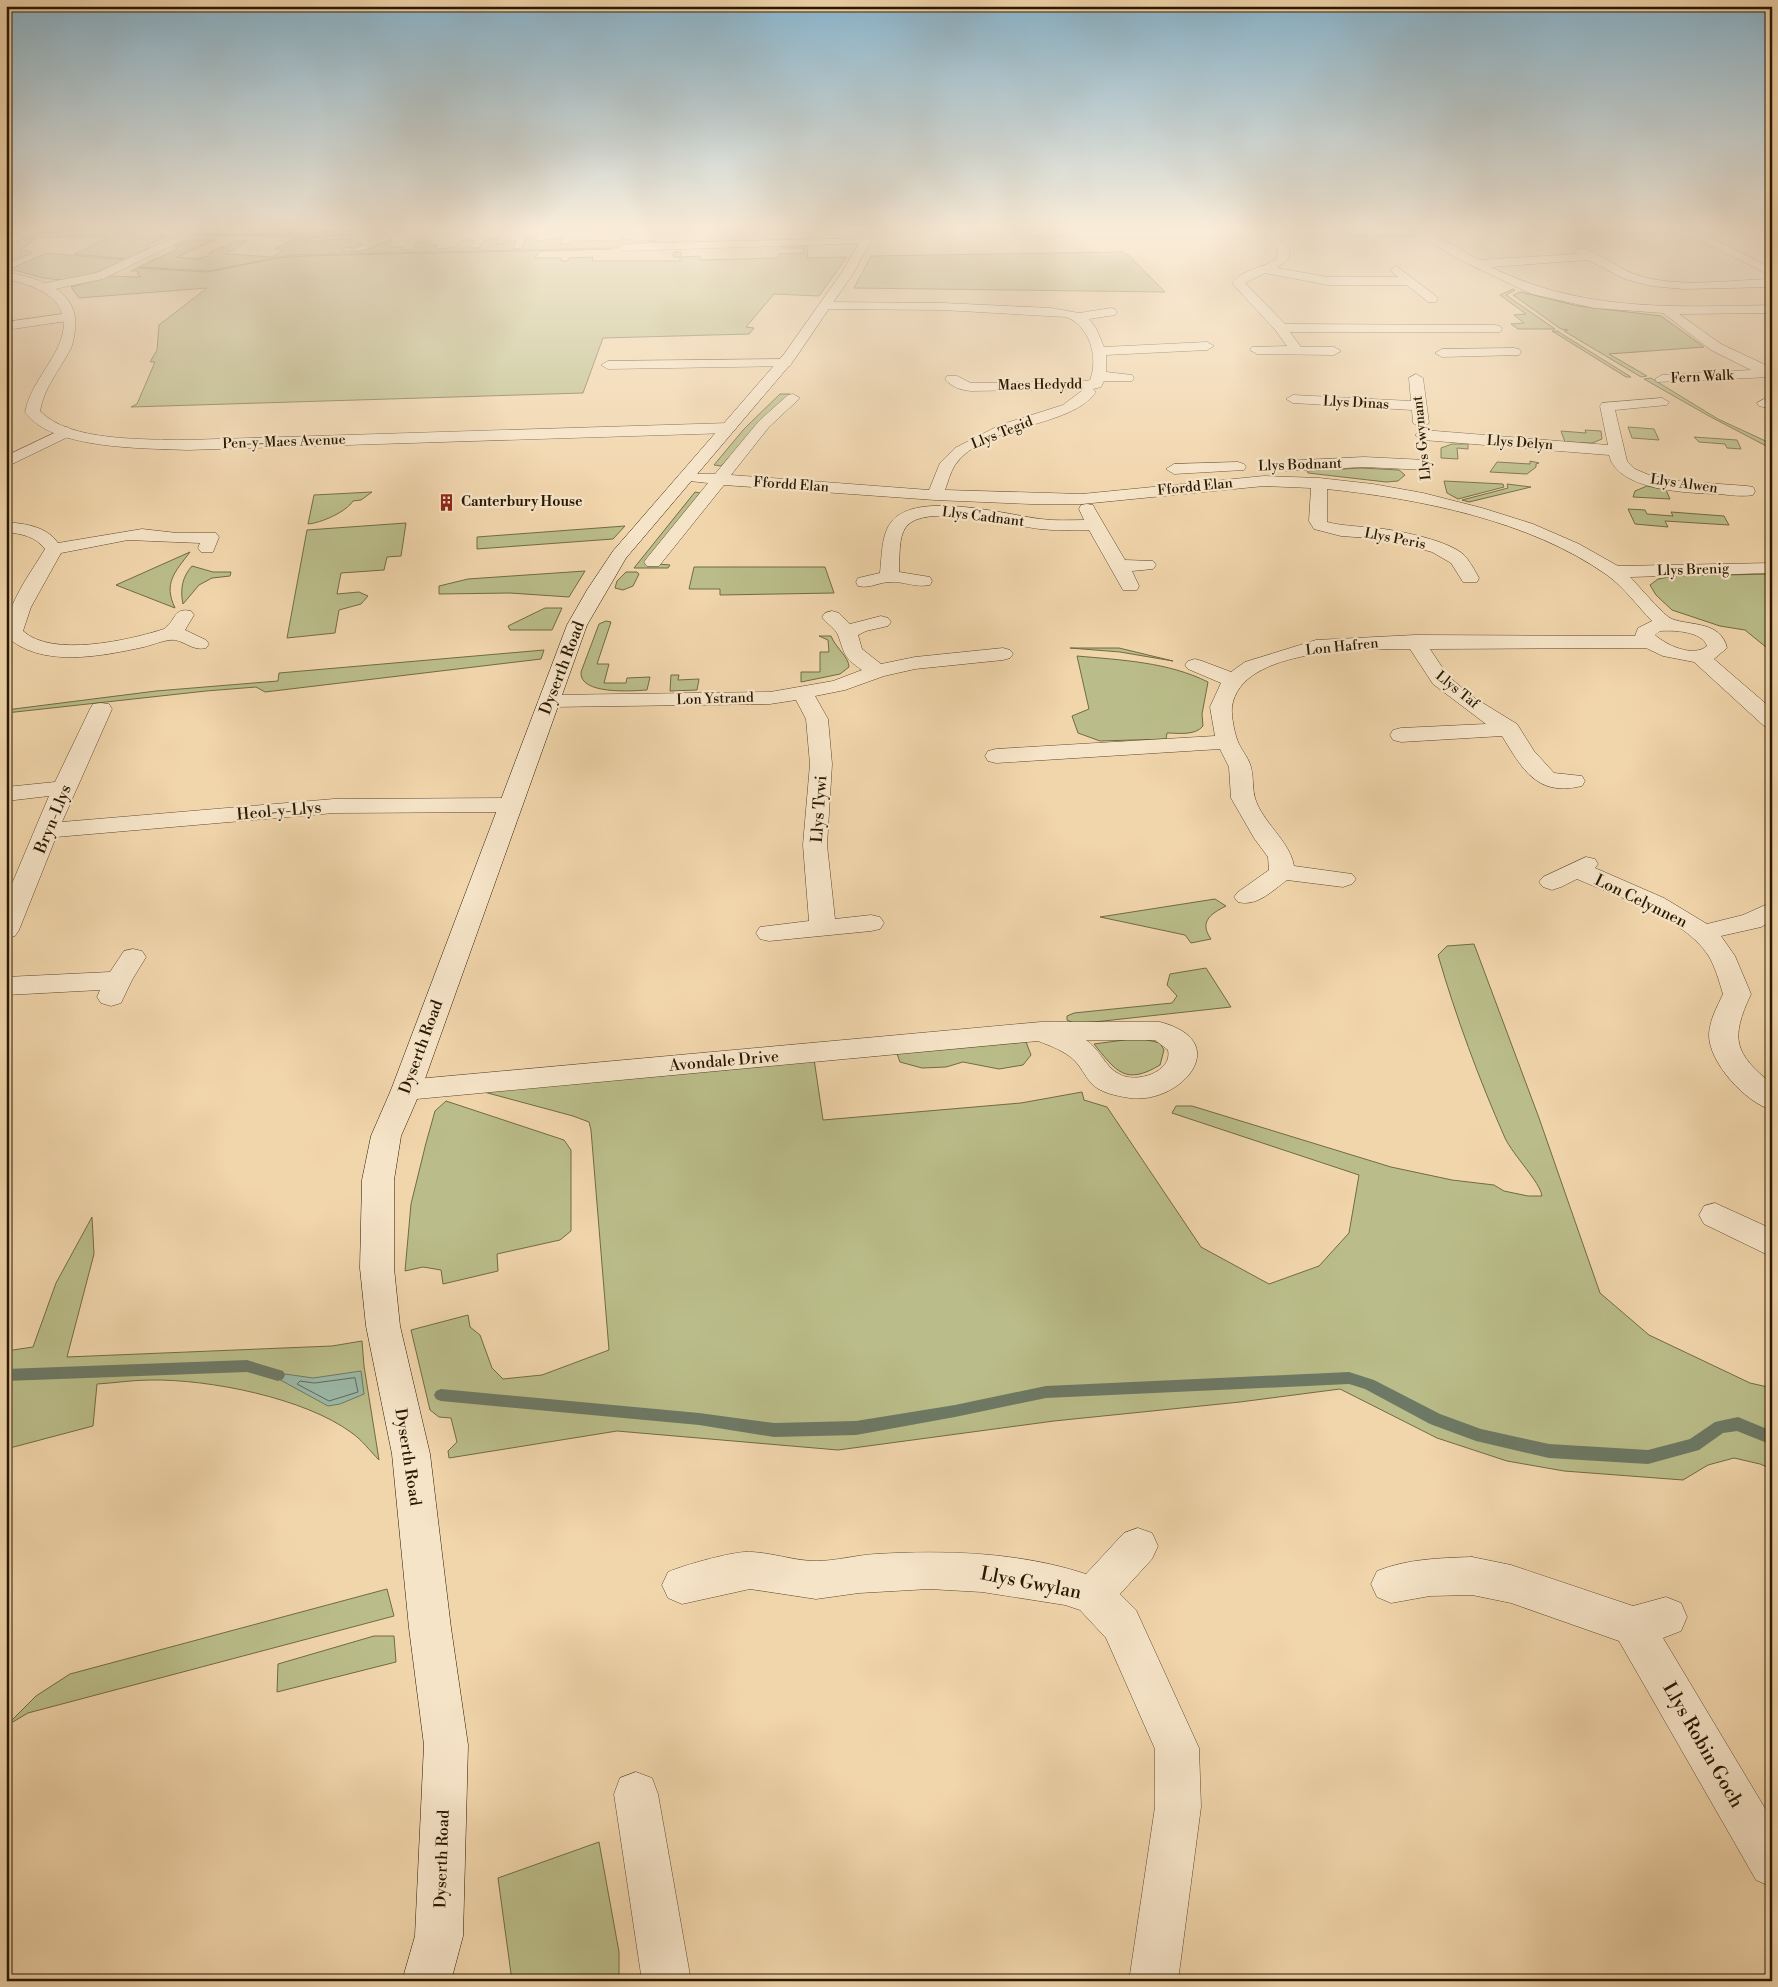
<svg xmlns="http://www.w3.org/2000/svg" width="1778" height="1987" viewBox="0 0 1778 1987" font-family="'Libre Bodoni',serif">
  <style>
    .green { fill: #babd89; stroke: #726a44 }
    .water { fill: #9bb9a9; stroke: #6d7965 }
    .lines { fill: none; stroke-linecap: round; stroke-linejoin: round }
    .shore { stroke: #626854; stroke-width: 1 }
    .stream { fill: #6d7965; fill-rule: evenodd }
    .minor-casing { stroke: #5b472b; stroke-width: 1 }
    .tertiary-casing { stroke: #5b472b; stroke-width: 1 }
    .secondary-casing { stroke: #291800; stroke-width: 1 }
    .minor { fill: #f6e4c8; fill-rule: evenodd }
    .tertiary { fill: #f6e4c8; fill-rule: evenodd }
    .secondary { fill: #f6e4c8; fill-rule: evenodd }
    .labels { text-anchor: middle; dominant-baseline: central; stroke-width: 4.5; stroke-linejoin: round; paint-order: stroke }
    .far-street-label { font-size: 14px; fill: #291800; stroke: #f6e4c8 }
    .far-poi-label { font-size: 14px; font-weight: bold; fill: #291800; stroke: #f6e4c8; text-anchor: start }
    .street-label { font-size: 16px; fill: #291800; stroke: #f6e4c8 }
    .near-street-label { font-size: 19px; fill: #291800; stroke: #f6e4c8 }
  </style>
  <rect width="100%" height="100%" fill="#f1d5ab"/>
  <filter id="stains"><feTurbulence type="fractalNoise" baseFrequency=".004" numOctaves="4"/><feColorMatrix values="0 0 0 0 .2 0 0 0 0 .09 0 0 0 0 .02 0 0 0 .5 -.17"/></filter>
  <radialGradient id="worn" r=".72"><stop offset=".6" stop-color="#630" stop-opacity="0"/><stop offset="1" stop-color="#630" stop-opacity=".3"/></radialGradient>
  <g class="green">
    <path d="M61 227H151L157 228 152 230 106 228 102 231 135 232 131 236H167L146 246 149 248 127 259 74 254 111 237H26L38 233H57L61 231 49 230Z"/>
    <path d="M276 227H364H325L320 231H355L351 235 310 238 304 242 349 238 363 245 351 249 352 247 343 248 341 251H363L392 239 389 247H403L401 250H410L417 244 415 242 431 241 429 245H437V249L455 247 460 240H475L471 248H479L484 240H491L492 238H499L496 244H503L505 240H516L513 249 522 248 526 238H536V241L562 238 560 244H570L571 240 621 241 623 240 621 238C626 238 629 240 634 241 642 241 648 239 656 241L614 248 292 255 209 271 139 267 177 249 174 246 192 240H215L177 257 197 259 208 256 212 253H209L221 247H226L233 241H247L226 254 273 257 284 250 275 249 299 236 205 235 267 234 273 231 268 230Z"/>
    <path d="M23 239H35L20 250 30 251 32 253 6 264V245Z"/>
    <path d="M808 244 807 258 847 257 819 296 774 294 746 327 754 328 749 334 603 338 583 393 131 407 137 404 155 362H150L157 350 159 325 207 288 79 298 71 287 110 276 138 277 141 276 137 274 139 271H131L136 268 208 272 278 258 305 256 611 249 544 251 538 253 535 258H561V261H568L569 258 593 257 592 261H680V257H673L674 252H681V257L700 256V260L779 258V254L804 253V248H783V245Z"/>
    <path d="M1122 252 1128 255 1165 292 854 288 871 256Z"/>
    <path d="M47 253 125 260C102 270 78 283 52 279 38 278 24 272 10 269Z"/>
    <path d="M1513 289 1515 290 1506 295 1555 329H1518L1511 324 1524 323 1514 315 1526 314 1500 295Z"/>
    <path d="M1521 292 1578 306 1661 316 1704 347 1609 354 1647 376 1641 377 1564 331 1568 330 1561 329 1513 295Z"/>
    <path d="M1552 331H1557L1631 377H1626Z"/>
    <path d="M1651 378 1718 419 1772 444V449L1709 416 1644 379Z"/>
    <path d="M780 394H790L721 466 714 465 744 429Z"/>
    <path d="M1628 427 1654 429 1659 440 1632 438Z"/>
    <path d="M1585 430 1601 431 1602 439 1592 443 1565 442 1561 431 1586 433Z"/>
    <path d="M1694 437 1737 440 1741 449 1727 448 1725 444 1699 442Z"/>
    <path d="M1452 444H1468V449L1457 448 1458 459 1441 458V448Z"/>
    <path d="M1530 461 1539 463 1536 464V467L1527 474 1490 472 1497 462 1530 464Z"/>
    <path d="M1361 468 1399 470 1405 475 1398 481 1386 482 1308 473 1307 471Z"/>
    <path d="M1444 481 1503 484 1504 487 1458 499 1447 493Z"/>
    <path d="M1507 484 1531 487 1469 502 1462 500 1508 488Z"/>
    <path d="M1647 486 1666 490 1670 499 1633 497 1635 491Z"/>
    <path d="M372 492 361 500 353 501C346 512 321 523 308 524L314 495Z"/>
    <path d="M695 492 700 493 646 563 670 565 668 568H634Z"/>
    <path d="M1628 509 1645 510 1647 514 1673 516 1671 512 1724 516 1729 525 1665 521 1668 527 1635 524Z"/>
    <path d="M406 523 401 556 387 557 384 570 341 573 337 594 359 592 368 596 361 604 339 610 335 633 287 638 307 530Z"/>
    <path d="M625 526 613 539 477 549V537Z"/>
    <path d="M190 552C175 572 163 583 175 608L116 585Z"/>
    <path d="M192 566 213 572H231L230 576 212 578 199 585 183 604C180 590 182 577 192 566Z"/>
    <path d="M694 567H825L834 593 720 595V589H689Z"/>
    <path d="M585 571 569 597 510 593 439 594V586L468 579Z"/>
    <path d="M626 572H637L639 574 633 586 623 590 615 588 617 581Z"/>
    <path d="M1772 574V652L1745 630 1720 626 1672 610 1656 595 1650 585 1658 579 1675 576Z"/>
    <path d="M545 608H562L552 630H510L508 626Z"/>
    <path d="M606 621 611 622 597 664H609L604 683H626L627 678 650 677 647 690C632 691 579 695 581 672L599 624Z"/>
    <path d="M819 636H831C835 647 849 657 849 667L840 674 801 682V672H820V652H829L828 640Z"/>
    <path d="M1070 648H1119L1173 661 1120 652Z"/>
    <path d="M544 650 541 659 265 692 256 687 206 691 6 713V710L156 691 278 681 279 673Z"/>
    <path d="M1077 656C1121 660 1168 662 1208 682L1202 714 1203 726C1195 736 1178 733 1167 733L1166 739 1100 741 1078 733 1072 716 1089 709Z"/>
    <path d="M671 675H679L678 680 699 679 697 690 670 691Z"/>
    <path d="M1215 899 1226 906C1210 914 1199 922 1211 939L1191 943 1185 935 1100 917Z"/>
    <path d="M1474 944 1539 1118 1600 1293 1649 1335 1750 1383 1772 1388V1469L1760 1464 1734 1458 1708 1465 1683 1480 1564 1471 1507 1461 1437 1438 1340 1389 1240 1402 1054 1421 838 1450 617 1431 449 1458 448 1451 457 1442 451 1418 439 1417 430 1410 411 1330 468 1315 470 1327 480 1335 492 1368 503 1379 542 1375 609 1350 591 1130 589 1122 573 1116 484 1092 814 1059 823 1120 1021 1103 1082 1092 1084 1100 1107 1107 1201 1247 1269 1284 1319 1266 1349 1233 1359 1175 1172 1113 1176 1106H1192L1391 1167 1452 1180 1494 1185 1504 1191 1528 1196H1542C1540 1182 1513 1155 1505 1138 1479 1079 1456 1017 1438 955L1447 946Z"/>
    <path d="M1206 968 1231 1007 1094 1022 1074 1023 1067 1020V1016L1074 1013 1172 1003 1177 996 1167 985 1170 974Z"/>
    <path d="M1139 1038 1160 1043 1164 1050 1160 1065C1125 1086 1116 1071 1094 1044Z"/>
    <path d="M1026 1042 1031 1055 1023 1065 999 1069 963 1062 946 1067 922 1068 900 1062 896 1051Z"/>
    <path d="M446 1101 564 1140 571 1150V1231L560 1240 497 1254 498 1271 443 1284 441 1270 423 1267 405 1271 411 1204 426 1143 435 1111Z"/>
    <path d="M92 1217 94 1254 67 1357 332 1346 362 1341 364 1366 379 1460C370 1451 362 1440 352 1433 305 1398 209 1379 150 1380 133 1380 115 1383 97 1384L93 1426 6 1449V1351L33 1347 56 1283Z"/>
    <path d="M387 1589 394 1616 28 1713 6 1726 36 1696 70 1674Z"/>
    <path d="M374 1636H394L396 1662 277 1692 278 1664Z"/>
    <path d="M599 1842 619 1952V1981H512L498 1878Z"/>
  </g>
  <path class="water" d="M264 1371 313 1378 361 1371 364 1394 340 1404 328 1406Z"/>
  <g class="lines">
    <path class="shore" d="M355 1378 358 1392 329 1401 297 1384 300 1381 314 1383Z"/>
    <g class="stream">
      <path d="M247 1360 283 1371 285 1375 283 1379 278 1381 247 1372 6 1381V1369Z"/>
      <path d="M1349 1372 1374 1380 1440 1414 1481 1429 1549 1444 1648 1450 1690 1439 1715 1422 1738 1417 1772 1431V1445L1737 1431 1723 1433 1699 1450 1648 1464 1549 1458 1476 1441 1430 1424 1365 1389 1349 1384 1046 1398 955 1417 856 1435 774 1437 699 1425 441 1401 436 1399 434 1395 436 1391 441 1389 699 1413 774 1423 856 1421 955 1405 1046 1386Z"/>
    </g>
    <defs>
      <g id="minor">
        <path d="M197 227H210L103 279 45 291 39 287 45 283 96 273Z"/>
        <path d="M1410 227H1421L1479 260 1577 254 1575 251 1581 248C1602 253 1619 270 1640 276 1681 288 1730 280 1772 279V287L1684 289 1651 286 1625 279 1588 260 1491 267C1582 312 1673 307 1772 305V313L1679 314 1721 344 1772 368V377L1657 382 1655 379 1662 375 1751 370 1711 350 1663 313 1594 308 1532 294 1460 260 1419 235 1277 236 1290 250 1289 259 1277 268 1328 277H1398L1390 270 1396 266 1436 296 1438 299 1436 302H1428L1407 285H1328L1265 273 1245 283 1285 324 1495 325 1500 326 1502 329 1500 332H1290L1301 347H1334L1341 351 1334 355 1257 354 1250 350 1252 347 1287 346 1276 331 1232 283C1243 268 1264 269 1277 258L1278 250 1266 236H1015L1010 233 1015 230 1411 229Z"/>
        <path d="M1611 227 1677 228 1705 235 1772 268V276L1697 239 1677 234 1648 232 1505 235 1500 232 1505 229Z"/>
        <path d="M866 238 872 241 870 243 623 251 617 248 623 245 652 243Z"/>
        <path d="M827 302 943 303 1051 308 1079 313 1111 308 1115 309 1117 312 1115 315 1089 319 1096 328 1104 347 1207 342 1214 346 1207 350 1106 355V372L1132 375 1134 378 1132 381H1104L1101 387 1093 389 1096 392C1070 429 984 423 955 465 950 473 948 482 945 490L1082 494 1264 476 1319 478 1373 484 1423 493 1482 508 1533 524 1579 544 1618 566 1772 563V573L1630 577C1637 584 1665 617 1672 619 1691 626 1721 621 1727 648L1714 659 1772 709V727L1764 726 1694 662 1663 656 1646 648 1430 649 1448 676 1473 697 1517 724 1534 751 1554 773 1582 776 1585 781 1582 786C1537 797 1523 770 1502 736L1401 742 1393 740 1390 735 1393 730 1401 728 1486 724 1433 684 1410 649C1366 649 1240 647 1232 707 1231 716 1235 736 1239 744 1243 752 1249 759 1251 767 1254 777 1252 788 1255 798 1262 822 1290 841 1294 866L1352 874 1356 879 1352 884 1343 887 1287 880C1272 891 1257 907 1238 902L1234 897 1238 892 1269 870 1268 857 1254 838 1231 798 1229 767 1220 749 996 763 988 761 985 756 988 751 996 749 1215 736 1210 707 1221 683 1188 669 1185 665 1188 661 1195 659 1202 661 1231 672 1245 662 1316 640 1415 635 1635 636 1638 628 1652 621C1638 607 1624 587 1607 575 1529 520 1420 499 1327 489V522C1346 527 1365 526 1384 529 1405 532 1449 541 1464 555 1470 561 1475 571 1479 578L1477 582H1463L1451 563 1432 552 1384 539 1341 536 1314 529 1309 521 1311 488 1264 486 1082 504H1031L935 500 724 485 659 566H647L644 562 647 558 708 483 680 480 678 477 680 474H715L759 421 788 395 793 394 800 398 769 427 731 475 929 490 940 463 955 448 1000 425 1063 405 1084 389 971 391C961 390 951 387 945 379L947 376H957L971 383 1086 381 1090 380C1099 357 1089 325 1066 317L943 310 823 309 821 306ZM1660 631C1673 630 1702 631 1707 646 1693 658 1666 645 1655 635Z"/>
        <path d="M69 313 74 314 75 317 74 320 6 330V322Z"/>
        <path d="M1514 348 1519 349 1521 352 1519 355 1442 357 1435 353 1442 349Z"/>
        <path d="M785 359 792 363 790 366 608 369 601 365 608 361Z"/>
        <path d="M1416 374 1423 378 1429 423 1421 428 1413 423 1412 410 1293 403 1286 399 1293 395 1411 401 1409 378Z"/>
        <path d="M1662 398 1669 402 1667 405 1615 410 1627 461 1635 469 1649 475 1678 481 1747 486 1753 487 1755 491 1753 495C1742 497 1730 495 1718 494 1689 493 1617 491 1609 455L1423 440 1415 435 1423 430 1608 445 1600 406 1602 403Z"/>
        <path d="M1764 399 1772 401V409L1759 406 1757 403Z"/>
        <path d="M67 427 75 432 72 435 6 467V456Z"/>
        <path d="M1364 457 1426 460 1434 465 1426 470 1364 467 1286 471 1278 466 1286 461Z"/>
        <path d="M1238 462 1244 464 1246 467 1244 470 1174 474 1166 469 1174 464Z"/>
        <path d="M1087 504 1093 505 1095 509 1125 560 1153 561 1156 565 1153 569 1132 571 1139 586 1137 590H1123L1089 530C1073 530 1056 531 1040 529 1013 526 924 502 906 527 898 537 900 559 899 572L930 577 932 581 930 585C916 588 903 581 890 582 879 582 870 589 858 586L856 582 858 578 880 573C882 556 881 534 892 521 918 490 1007 515 1041 519 1055 521 1070 520 1084 520L1079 509 1081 505Z"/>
        <path d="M6 522C26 524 46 526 58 543L142 529 177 533H216L219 537 213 552H201L198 548 200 543 128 540 61 553 31 607 23 631C52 658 130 640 164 629 176 621 173 607 191 611L194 615 185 630 206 640 209 644 206 648C192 652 182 638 170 640 161 641 152 645 144 647 102 656 41 669 6 636 6 604 29 576 45 549 35 536 22 534 6 532Z"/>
        <path d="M832 611 839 613 850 624 881 616 888 618 891 622 888 626 866 631 858 635 862 649 881 664 915 657 1003 648 1010 650 1013 654 1010 658 1003 660 915 669 884 676 845 690 815 696 828 719 832 764 827 845 835 919 871 915 880 917 884 923 880 929 871 931 769 941 760 939 756 933 760 927 809 921 803 845 810 764 806 719 796 700 770 704 549 707 542 705 538 701 542 697 549 695 770 692 833 681 862 670C843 657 845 654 838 635 836 629 826 623 822 617L825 613Z"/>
        <path d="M101 703 109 704 112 709 62 822 334 799 509 798 517 800 521 805 517 810 509 812 334 813 56 837 19 930 15 936 6 938V898L49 796 6 801V787L55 782 90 709 93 704Z"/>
        <path d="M1586 857 1595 859 1598 864 1595 868 1664 898 1707 924 1743 915 1772 902V921L1761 927 1721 936 1735 956 1751 994C1730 1039 1734 1053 1772 1084V1110C1746 1103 1708 1062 1709 1034 1710 1019 1717 1007 1723 994 1719 981 1715 966 1708 955 1684 918 1616 896 1577 879L1561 887 1552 890 1543 887 1539 882 1543 877Z"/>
        <path d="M133 949 142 951 146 957 132 980 121 1003 111 1006 101 1003 97 997 100 990 6 995V977L110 972 124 951Z"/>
        <path d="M1041 1022H1160C1236 1042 1180 1105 1130 1098 1117 1096 1100 1093 1091 1083 1085 1076 1081 1067 1075 1061 1065 1051 1051 1046 1038 1041L406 1100 396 1097 391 1090 396 1083 406 1080ZM1086 1040H1155L1168 1050C1173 1072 1136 1084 1119 1074 1105 1067 1100 1049 1086 1040Z"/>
        <path d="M1715 1203 1772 1229V1257L1704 1224 1699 1215 1704 1206Z"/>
        <path d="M1138 1528 1152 1533 1158 1546 1152 1559 1120 1594 1136 1610 1199 1748 1201 1807 1178 1981H1129L1155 1807V1749L1106 1638 1080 1610 1065 1605 982 1592 929 1589 859 1593 816 1599 750 1589 682 1604 668 1598 662 1585 668 1572C684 1565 737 1550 752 1552 773 1553 795 1561 816 1561 836 1561 856 1555 876 1554 946 1550 1019 1552 1086 1574L1124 1533Z"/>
        <path d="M1472 1557 1511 1565 1633 1606 1666 1597 1681 1603 1687 1617 1681 1631 1663 1638 1772 1820V1887L1756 1880 1619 1641 1511 1603 1472 1595 1430 1596 1391 1603 1377 1597 1371 1584 1377 1571C1407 1559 1439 1558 1472 1557Z"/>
        <path d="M636 1772 652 1778 658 1794 691 1981H642L614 1794 620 1778Z"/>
      </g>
      <path id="tertiary" d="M6 272C38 278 80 289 75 330 74 338 73 345 69 352 58 372 44 388 40 411 69 442 146 439 187 440L729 423 737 428 729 433 187 450C145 448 51 450 25 412 30 388 45 372 56 351 80 305 44 287 6 279Z"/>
      <path id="secondary" d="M868 227H878L854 272 794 360 626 558 587 625 421 1090 401 1136 394 1180V1268L400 1326 430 1454 451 1628 468 1745 463 1936 451 1981H402L415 1936 424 1745 409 1628 392 1454 366 1326 360 1268 362 1180 371 1136 391 1090 567 625 587 590 613 551 784 354 842 272Z"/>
    </defs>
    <use href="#minor" class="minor-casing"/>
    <use href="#tertiary" class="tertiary-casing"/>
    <use href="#secondary" class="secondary-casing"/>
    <use href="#minor" class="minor"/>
    <use href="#tertiary" class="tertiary"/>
    <use href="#secondary" class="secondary"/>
  </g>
  <linearGradient id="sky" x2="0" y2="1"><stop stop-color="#89b6cf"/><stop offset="0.45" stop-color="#f9ecd9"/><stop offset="1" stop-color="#f9ecd9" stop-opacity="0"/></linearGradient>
  <rect width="1778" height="505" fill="url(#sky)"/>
  <defs>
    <symbol id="building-bare" viewBox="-9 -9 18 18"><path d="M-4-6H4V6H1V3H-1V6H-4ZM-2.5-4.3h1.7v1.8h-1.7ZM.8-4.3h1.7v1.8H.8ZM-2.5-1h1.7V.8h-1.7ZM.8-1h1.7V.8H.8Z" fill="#8f2418" stroke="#f6e4c8" stroke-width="2.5" paint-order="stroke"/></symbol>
  </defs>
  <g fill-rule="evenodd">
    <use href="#building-bare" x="434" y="490" width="25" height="25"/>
  </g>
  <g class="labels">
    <g class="far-street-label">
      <text transform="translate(1702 377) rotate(-3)">Fern Walk</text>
      <text transform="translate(1040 385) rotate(-1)">Maes Hedydd</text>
      <text transform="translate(1356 403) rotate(3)">Llys Dinas</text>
      <text transform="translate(1002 433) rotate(-22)">Llys Tegid</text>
      <text transform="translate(1422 438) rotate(-96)">Llys Gwynant</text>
      <text transform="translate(284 442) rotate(-2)">Pen-y-Maes Avenue</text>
      <text transform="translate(1520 443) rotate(4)">Llys Delyn</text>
      <text transform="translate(1300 465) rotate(-2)">Llys Bodnant</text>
      <text transform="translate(1684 484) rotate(8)">Llys Alwen</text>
      <text transform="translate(791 485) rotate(4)">Ffordd Elan</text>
      <text transform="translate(1195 487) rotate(-6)">Ffordd Elan</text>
      <text transform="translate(983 517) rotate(7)">Llys Cadnant</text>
      <text transform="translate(1395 539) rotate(11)">Llys Peris</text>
      <text transform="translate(1693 570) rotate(-2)">Llys Brenig</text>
      <text transform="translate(1342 647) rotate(-6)">Lon Hafren</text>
      <text transform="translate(1457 690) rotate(39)">Llys Taf</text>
      <text transform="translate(715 699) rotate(-2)">Lon Ystrand</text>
    </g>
    <g class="far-poi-label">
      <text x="461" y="502">Canterbury House</text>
    </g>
    <g class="street-label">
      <text transform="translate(562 668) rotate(-69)">Dyserth Road</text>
      <text transform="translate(819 809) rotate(-86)">Llys Tywi</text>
      <text transform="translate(279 811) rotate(-5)">Heol-y-Llys</text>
      <text transform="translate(53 819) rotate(-68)">Bryn-Llys</text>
      <text transform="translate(1641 901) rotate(26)">Lon Celynnen</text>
      <text transform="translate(421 1047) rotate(-70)">Dyserth Road</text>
      <text transform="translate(724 1061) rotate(-5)">Avondale Drive</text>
      <text transform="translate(408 1457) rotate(81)">Dyserth Road</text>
      <text transform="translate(442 1859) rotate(-88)">Dyserth Road</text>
    </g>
    <g class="near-street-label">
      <text transform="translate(1031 1583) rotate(11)">Llys Gwylan</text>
      <text transform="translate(1703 1745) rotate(60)">Llys Robin Goch</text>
    </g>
  </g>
  <rect width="1778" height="1987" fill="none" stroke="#f1d5ab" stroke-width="25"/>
  <rect x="8" y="8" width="1763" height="1972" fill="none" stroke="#291800" stroke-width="2.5"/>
  <rect x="12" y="12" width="1753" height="1962" fill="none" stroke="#291800"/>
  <rect width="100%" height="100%" filter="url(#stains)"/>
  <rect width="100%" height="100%" fill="url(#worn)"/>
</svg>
